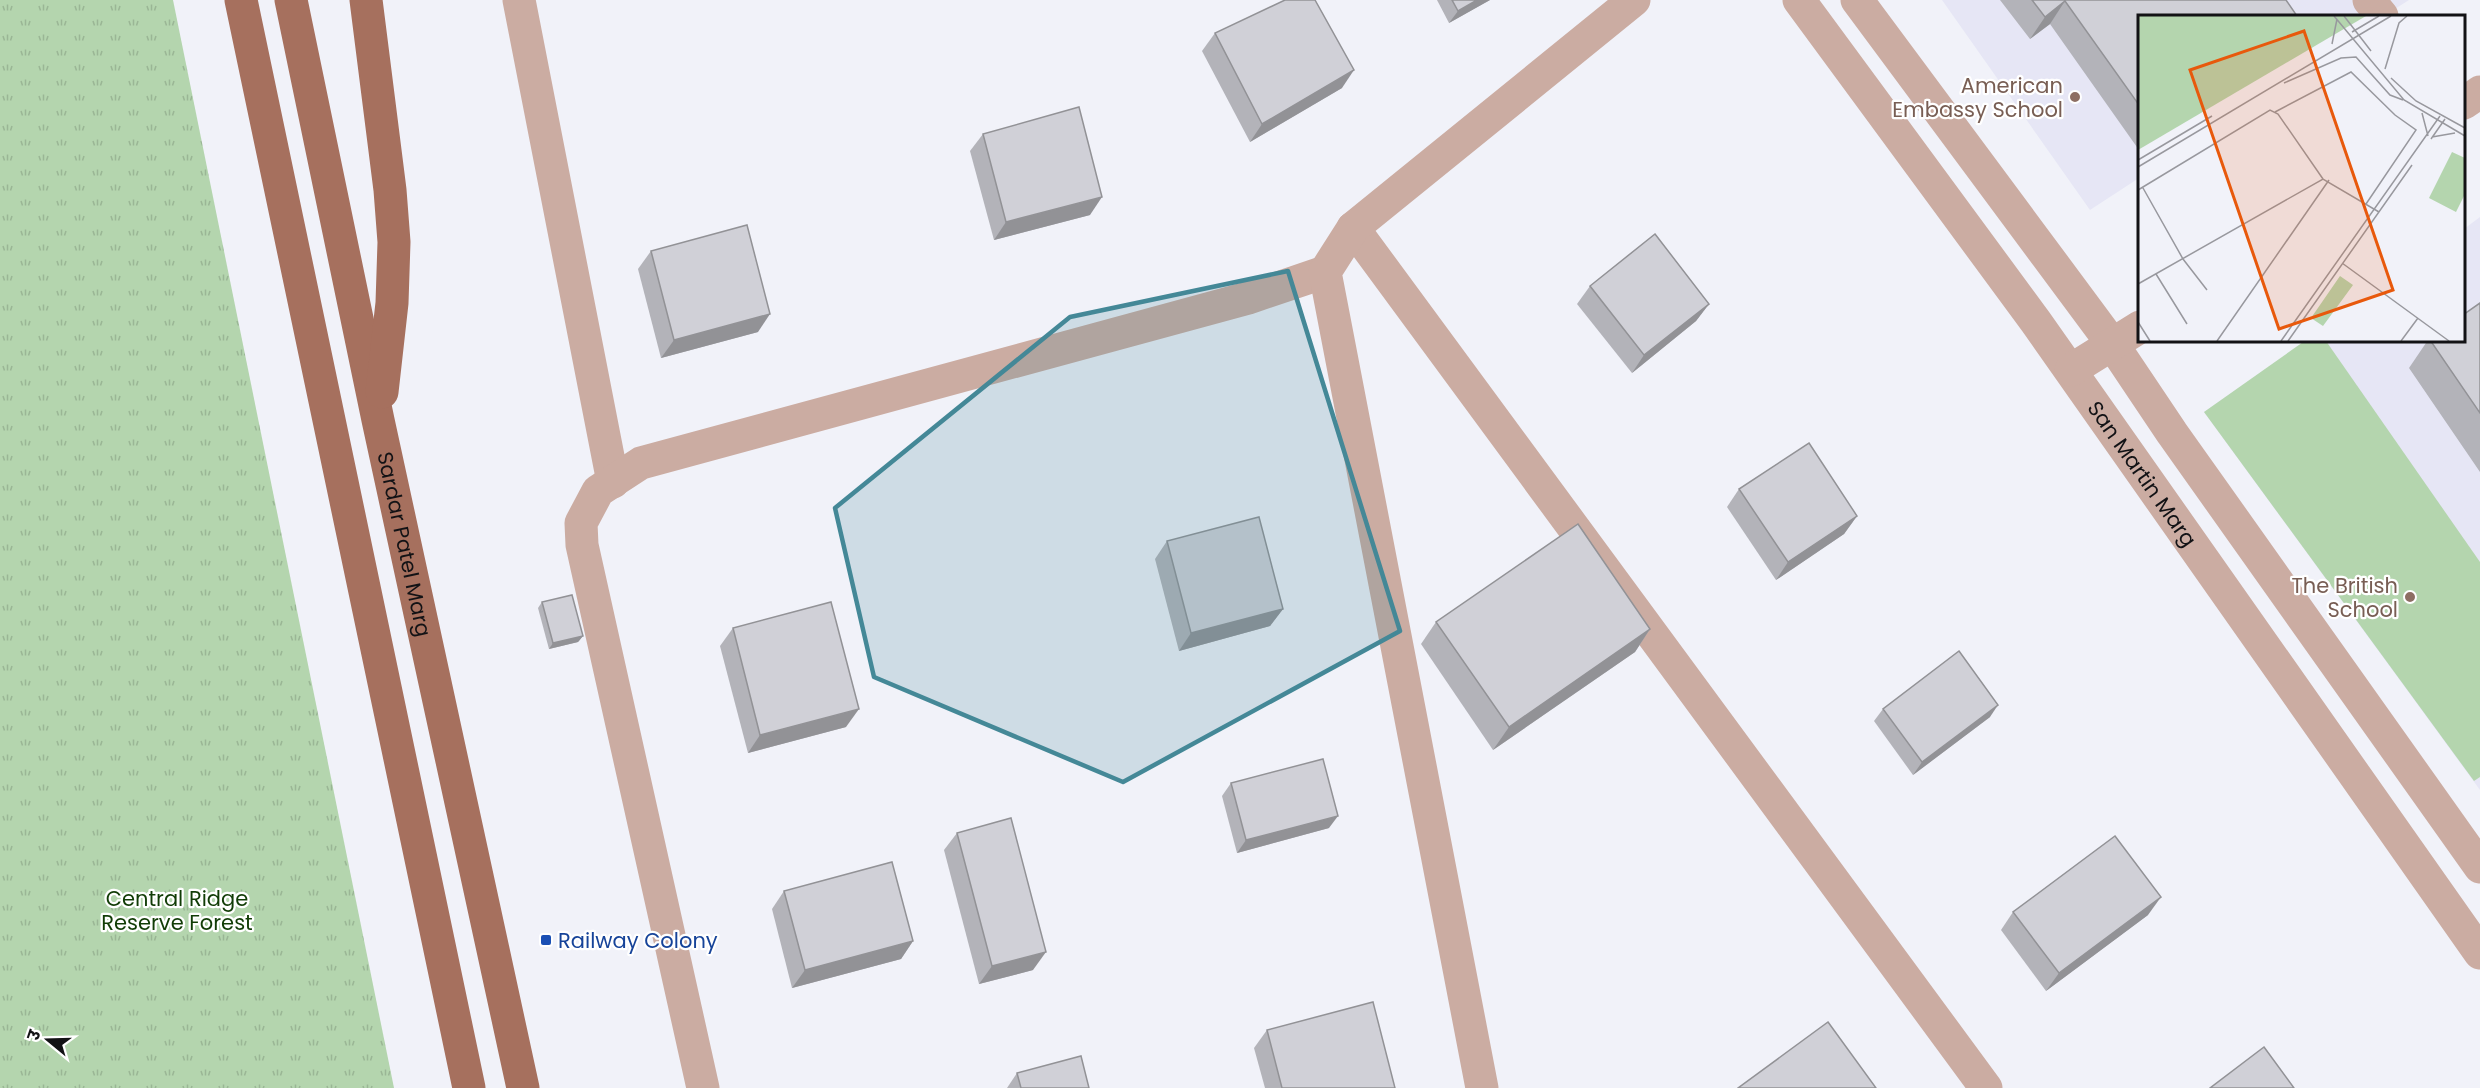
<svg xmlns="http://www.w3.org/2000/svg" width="2480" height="1088" viewBox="0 0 2480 1088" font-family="Poppins,'Noto Sans Devanagari',sans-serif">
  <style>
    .built { fill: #e6e6f5 }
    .grass { fill: #b4d5ae }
    .park { fill: url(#park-tufts) }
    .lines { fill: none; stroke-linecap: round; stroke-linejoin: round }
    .minor { stroke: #cbaca2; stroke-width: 33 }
    .major { stroke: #a6705e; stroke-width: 33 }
    .wall { fill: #b3b3b9 }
    .shaded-wall { fill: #929296 }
    .building { fill: #d0d0d7; stroke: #929296; stroke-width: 1.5 }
    .marked { fill: #448897; fill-opacity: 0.2; stroke: #448897; stroke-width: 4.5; stroke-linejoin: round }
    .education-dot { fill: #8d6e63; stroke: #fff; stroke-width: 2 }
    .transit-dot { fill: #1a4fb4; stroke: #fff; stroke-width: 2 }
    .labels { text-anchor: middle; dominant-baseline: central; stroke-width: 4.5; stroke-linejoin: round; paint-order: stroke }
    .education-label { font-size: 21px; fill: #785e54; stroke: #fff; text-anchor: end }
    .street-label { font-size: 21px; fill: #121215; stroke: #fff }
    .park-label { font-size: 21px; fill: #113c06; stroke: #fff }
    .transit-label { font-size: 21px; fill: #164399; stroke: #fff; text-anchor: start }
    .inset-road { fill: none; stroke: #98989e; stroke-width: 1.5 }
    .view { fill: #e8590c; fill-opacity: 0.15; stroke: #e8590c; stroke-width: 3 }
    .inset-edge { fill: none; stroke: #121215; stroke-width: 3 }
  </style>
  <defs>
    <pattern id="park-tufts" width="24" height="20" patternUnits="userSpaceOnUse" patternTransform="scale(1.5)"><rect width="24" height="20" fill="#b4d5ae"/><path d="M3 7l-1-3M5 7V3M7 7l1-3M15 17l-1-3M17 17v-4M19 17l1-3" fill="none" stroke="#9ab695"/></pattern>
  </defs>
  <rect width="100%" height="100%" fill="#f1f2f9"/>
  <g class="built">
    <path d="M1942 0H2409L2384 16H2140L2139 178 2090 210Z"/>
    <path d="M2480 217V790L2204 412 2306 341 2464 340V229Z"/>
  </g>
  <path class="grass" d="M2306 340 2326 341 2480 562V777L2474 781 2204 412Z"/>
  <path class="park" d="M0 0H173L394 1088H0Z"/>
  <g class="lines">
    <g class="minor">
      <path d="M519 0 613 482"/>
      <path id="s1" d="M1799 0 2036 322 2480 953"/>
      <path d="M1857 0 2113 345 2172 433 2480 867"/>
      <path d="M2369 0 2382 16"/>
      <path d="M2464 103 2480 92"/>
      <path d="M1353 228 1986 1088"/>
      <path d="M2071 370 2140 327"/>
      <path d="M703 1088 582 545 581 523 598 491 641 463 1248 298 1325 272"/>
      <path d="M1482 1088 1325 272 1353 228 1634 0"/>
    </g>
    <g class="major">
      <path d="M241 0 469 1088"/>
      <path id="s2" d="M291 0 378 420 523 1088"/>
      <path d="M366 0 390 190 394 242 392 303 382 392"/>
    </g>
  </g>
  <g class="wall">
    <path d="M1437 0H1490L1449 23Z"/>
    <path d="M2000 0H2286L2139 16V150L2050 24 2030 39Z"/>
    <path d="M1215 33 1342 88 1250 142 1202 51Z"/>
    <path d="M983 134 1090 215 994 240 970 151Z"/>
    <path d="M651 251 758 332 661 358 638 269Z"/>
    <path d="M1590 286 1709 304 1696 321 1632 373 1577 304Z"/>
    <path d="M2480 303V472L2409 368 2428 340H2463Z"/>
    <path d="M1739 489 1857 516 1844 534 1776 580 1727 507Z"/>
    <path d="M1167 541 1283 609 1270 626 1179 651 1155 559Z"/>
    <path d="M542 602 583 636 578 642 549 649 538 608Z"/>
    <path d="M1436 622 1650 629 1635 652 1493 750 1421 644Z"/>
    <path d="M733 628 846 727 748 753 720 646Z"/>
    <path d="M1883 709 1990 717 1913 775 1874 721Z"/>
    <path d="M1231 783 1329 828 1237 853 1222 796Z"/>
    <path d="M957 833 1033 970 979 984 944 850Z"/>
    <path d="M784 891 913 941 901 959 792 988 772 909Z"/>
    <path d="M2013 912 2148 915 2046 991 2001 930Z"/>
    <path d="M1267 1030 1395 1088H1265L1254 1048Z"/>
    <path d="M1017 1073 1089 1088H1007Z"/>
  </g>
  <g class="shaded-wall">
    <path d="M1477 0H1490L1449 23 1458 11Z"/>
    <path d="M2065 1 2050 24 2030 39 2045 17Z"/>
    <path d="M1354 70 1342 88 1250 142 1262 124Z"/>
    <path d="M1102 197 1090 215 994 240 1006 222Z"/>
    <path d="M1709 304 1696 321 1632 373 1644 355Z"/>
    <path d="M770 314 758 332 661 358 674 340Z"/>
    <path d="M1857 516 1844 534 1776 580 1788 562Z"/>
    <path d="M1283 609 1270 626 1179 651 1191 633Z"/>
    <path d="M1650 629 1635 652 1493 750 1509 727Z"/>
    <path d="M583 636 578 642 549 649 553 643Z"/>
    <path d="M1998 705 1990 717 1913 775 1922 762Z"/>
    <path d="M859 709 846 727 748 753 760 735Z"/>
    <path d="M1338 816 1329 828 1237 853 1246 840Z"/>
    <path d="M2161 897 2148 915 2046 991 2059 973Z"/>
    <path d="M913 941 901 959 792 988 805 970Z"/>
    <path d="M1046 952 1033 970 979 984 992 966Z"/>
  </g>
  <g class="building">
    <path d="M1285 0H1315L1354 70 1262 124 1215 33Z"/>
    <path d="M1452 0H1477L1458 11Z"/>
    <path d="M2032 0H2286L2297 16H2139V105L2065 1 2045 17Z"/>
    <path d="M1079 107 1102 197 1006 222 983 134Z"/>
    <path d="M747 225 770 314 674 340 651 251Z"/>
    <path d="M1655 234 1709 304 1644 355 1590 286Z"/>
    <path d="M2480 303V413L2430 340H2463V315Z"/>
    <path d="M1809 443 1857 516 1788 562 1739 489Z"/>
    <path d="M1259 517 1283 609 1191 633 1167 541Z"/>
    <path d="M1578 524 1650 629 1509 727 1436 622Z"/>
    <path d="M572 595 583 636 553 643 542 602Z"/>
    <path d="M831 602 859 709 760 735 733 628Z"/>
    <path d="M1959 651 1998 705 1922 762 1883 709Z"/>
    <path d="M1323 759 1338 816 1246 840 1231 783Z"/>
    <path d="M1011 818 1046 952 992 966 957 833Z"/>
    <path d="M2115 836 2161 897 2059 973 2013 912Z"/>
    <path d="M892 862 913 941 805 970 784 891Z"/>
    <path d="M1373 1002 1395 1088H1282L1267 1030Z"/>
    <path d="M1828 1022 1876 1088H1738Z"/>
    <path d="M2264 1047 2294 1088H2210Z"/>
    <path d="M1081 1056 1089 1088H1021L1017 1073Z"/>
  </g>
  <path class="marked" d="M1288 271 1400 631 1123 782 874 677 835 508 1070 317Z"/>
  <g class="education-dot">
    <circle cx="2075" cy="97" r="6"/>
    <circle cx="2410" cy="597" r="6"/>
  </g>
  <rect class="transit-dot" x="540" y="934" width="12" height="12" rx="3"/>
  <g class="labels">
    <g class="education-label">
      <text x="2063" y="85">American<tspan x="2063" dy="24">Embassy School</tspan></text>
      <text x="2398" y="585">The British<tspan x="2398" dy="24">School</tspan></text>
    </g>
    <g class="street-label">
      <text stroke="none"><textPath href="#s1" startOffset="585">San Martin Marg</textPath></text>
      <text stroke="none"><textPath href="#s2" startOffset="556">Sardar Patel Marg</textPath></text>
    </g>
    <g class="park-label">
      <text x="177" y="898">Central Ridge<tspan x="177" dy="24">Reserve Forest</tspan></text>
    </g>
    <g class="transit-label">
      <text x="558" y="940">Railway Colony</text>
    </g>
  </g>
  <g transform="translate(2138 15)">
    <rect width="327" height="327" fill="#f1f2f9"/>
    <path d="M314 137 327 143V179L318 197 291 183ZM202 261 215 270 185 311 173 303Z" fill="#b4d5ae"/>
    <path d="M0 1H228L0 135Z" fill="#b4d5ae"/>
    <path class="inset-road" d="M196 1 266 85 327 121M206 1 233 36M214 17 241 1M194 29 199 4M247 54 261 8 269 1M253 63 278 86 327 113M146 68 203 43 218 42 252 80 265 85M137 97 213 57 257 100 278 115 228 189M284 98 290 121M294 122 317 118M293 124 307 104M0 145 74 101M0 152 253 1M5 173 45 244 69 275M0 175 132 95 140 99 185 164M204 248 311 326M18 259 49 309M0 269 185 164 241 197M0 307 12 326M79 326 191 165M143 326 302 101M150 326 274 150M263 326 280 303"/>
    <path class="view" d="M166 16 255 275 141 314 52 55Z"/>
    <rect width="327" height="327" class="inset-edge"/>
  </g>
  <g transform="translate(48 1040) rotate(289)" stroke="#ffffff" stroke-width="4.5" paint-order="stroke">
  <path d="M0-4.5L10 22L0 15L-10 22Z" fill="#121215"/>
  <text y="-9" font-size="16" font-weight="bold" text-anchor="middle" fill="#121215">उ</text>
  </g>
</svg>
